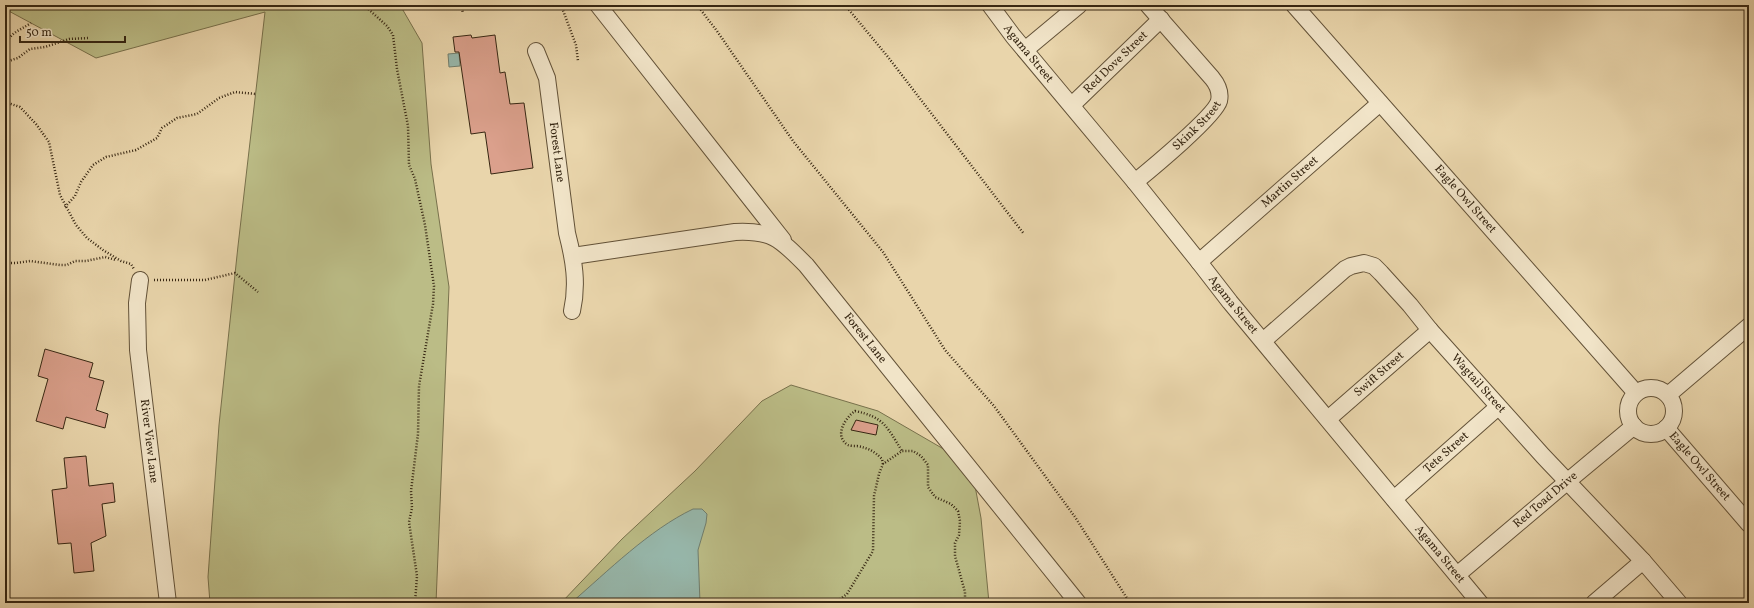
<svg xmlns="http://www.w3.org/2000/svg" width="1754" height="608" viewBox="0 0 1754 608" font-family="Vollkorn,serif">
  <style>
    .green { fill: #bbbc86; stroke: #78714c }
    .water { fill: #97b8ac; stroke: #707e6e }
    .building { fill: #dba08c; stroke: #362612 }
    .lines { fill: none; stroke-linecap: round; stroke-linejoin: round }
    .street-casing { stroke: #635238; stroke-width: 18 }
    .path { stroke: #362612; stroke-width: 2.5; stroke-dasharray: 1 2; stroke-linecap: butt }
    .street { stroke: #f1e4c8; stroke-width: 16 }
    .labels { text-anchor: middle; dominant-baseline: central; stroke-width: 3; stroke-linejoin: round; paint-order: stroke }
    .street-label { font-size: 12px; fill: #362612; stroke: #f1e4c8 }
  </style>
  <rect width="100%" height="100%" fill="#e9d5ab"/>
  <filter id="stains"><feTurbulence type="fractalNoise" baseFrequency=".005" numOctaves="4"/><feColorMatrix values="0 0 0 0 .2 0 0 0 0 .09 0 0 0 0 .02 0 0 0 .5 -.17"/></filter>
  <radialGradient id="worn" r=".72"><stop offset=".6" stop-color="#630" stop-opacity="0"/><stop offset="1" stop-color="#630" stop-opacity=".3"/></radialGradient>
  <g class="green">
    <path d="M5 5H400L422 43 431 164 449 287 436 603H210L208 577 219 425 238 246 265 12 96 58 5 9Z"/>
    <path d="M791 385 878 411 947 451 975 486 981 518 989 603H561L622 539 695 471 762 401Z"/>
  </g>
  <g class="water">
    <path d="M459 53 460 66 449 67 448 54Z"/>
    <path d="M693 509H702L707 514 706 523 698 550 700 603H571C608 571 649 530 693 509Z"/>
  </g>
  <g class="building">
    <path d="M471 35 472 38 495 35 500 73 505 72 510 104 524 103 533 168 491 174 485 132 471 134 459 52H455L453 37Z"/>
    <path d="M45 349 93 363 89 377 104 381 96 410 108 414 105 428 66 417 63 429 36 421 48 379 38 376Z"/>
    <path d="M856 420 878 425 876 435 851 430Z"/>
    <path d="M86 456 89 486 113 483 115 502 102 504 106 536 91 543 94 571 74 573 71 543 58 544 52 490 67 488 64 458Z"/>
  </g>
  <g class="lines">
    <defs>
      <g id="street">
        <path d="M598 5 783 240"/>
        <path id="s1" d="M990 5 1013 36 1135 182 1199 262 1230 302 1480 603"/>
        <path id="s2" d="M1294 5 1636 393"/>
        <path d="M1025 50 1079 5"/>
        <path id="s3" d="M536 51 547 78 567 233C574 260 578 284 572 311"/>
        <path id="s4" d="M1072 105 1161 19"/>
        <path id="s5" d="M1135 182C1151 169 1215 116 1219 101 1221 92 1217 84 1212 78L1148 5"/>
        <path id="s6" d="M573 256 735 232C773 230 781 240 806 265L1078 603"/>
        <path id="s7" d="M1199 262 1380 103"/>
        <path id="s8" d="M140 280 137 303 138 350 168 603"/>
        <path id="s9" d="M1263 341 1345 269 1351 266 1364 263 1374 266 1381 273 1410 305 1430 330 1543 456 1643 561 1679 603"/>
        <circle cx="1651" cy="411" r="23"/>
        <path d="M1668 395 1749 326"/>
        <path id="s10" d="M1328 419 1430 330"/>
        <path id="s11" d="M1666 428 1749 524"/>
        <path id="s12" d="M1394 499 1498 407"/>
        <path id="s13" d="M1457 575 1568 481 1634 426"/>
        <path d="M1594 603 1643 561"/>
      </g>
    </defs>
    <use href="#street" class="street-casing"/>
    <g class="path">
      <path d="M364 5 387 26 393 35 397 69 408 126 409 165 415 179 425 225 434 286 433 304 419 386 418 434 411 491 412 508 409 522 417 576 415 603"/>
      <path d="M461 5 463 13"/>
      <path d="M561 5 576 45 578 61"/>
      <path d="M697 5 717 31 793 141 883 252 945 350 994 406 1075 517 1130 603"/>
      <path d="M845 5 888 57 1024 234"/>
      <path d="M5 47C10 32 19 31 31 23"/>
      <path d="M5 62 18 58 30 49 45 47 69 39 89 38"/>
      <path d="M5 102 20 107 36 124 49 142 60 195 76 225 87 238 103 250 121 261 131 264 134 269"/>
      <path d="M65 207 75 196 81 182 93 165 106 157 136 150 157 138 162 128 177 118 197 114 219 98 235 92 256 94"/>
      <path d="M5 263H16L30 261 60 265H67L75 261H86L105 257 116 260"/>
      <path d="M154 280H205L235 273 258 292"/>
      <path d="M883 464 882 459C874 451 868 448 857 446 854 446 850 446 848 445 833 436 846 417 855 411 884 417 887 427 902 451"/>
      <path d="M835 603 847 594 873 551 874 496 879 474 883 464 902 451H913L921 456 928 465V487L935 497 951 504 958 511 960 521 959 535 955 543V556L965 592V603"/>
    </g>
    <use href="#street" class="street"/>
  </g>
  <g class="labels">
    <g class="street-label">
      <text stroke="none"><textPath href="#s1" startOffset="62">Agama Street</textPath></text>
      <text stroke="none"><textPath href="#s4" startOffset="61">Red Dove Street</textPath></text>
      <text stroke="none"><textPath href="#s5" startOffset="84">Skink Street</textPath></text>
      <text stroke="none"><textPath href="#s3" startOffset="104">Forest Lane</textPath></text>
      <text stroke="none"><textPath href="#s7" startOffset="121">Martin Street</textPath></text>
      <text stroke="none"><textPath href="#s2" startOffset="259">Eagle Owl Street</textPath></text>
      <text stroke="none"><textPath href="#s1" startOffset="386">Agama Street</textPath></text>
      <text stroke="none"><textPath href="#s6" startOffset="340">Forest Lane</textPath></text>
      <text stroke="none"><textPath href="#s10" startOffset="68">Swift Street</textPath></text>
      <text stroke="none"><textPath href="#s9" startOffset="297">Wagtail Street</textPath></text>
      <text stroke="none"><textPath href="#s8" startOffset="162">River View Lane</textPath></text>
      <text stroke="none"><textPath href="#s12" startOffset="70">Tete Street</textPath></text>
      <text stroke="none"><textPath href="#s11" startOffset="51">Eagle Owl Street</textPath></text>
      <text stroke="none"><textPath href="#s13" startOffset="116">Red Toad Drive</textPath></text>
      <text stroke="none"><textPath href="#s1" startOffset="710">Agama Street</textPath></text>
    </g>
  </g>
  <rect width="1754" height="608" fill="none" stroke="#e9d5ab" stroke-width="20"/>
  <rect x="6" y="6" width="1742" height="596" fill="none" stroke="#362612" stroke-width="2"/>
  <rect x="10" y="10" width="1734" height="588" fill="none" stroke="#362612"/>
  <path d="M20 36v6h105v-6" fill="none" stroke="#362612" stroke-width="2"/>
  <text x="26" y="36" font-size="12" fill="#362612" stroke="#f1e4c8" stroke-width="3" paint-order="stroke">50 m</text>
  <rect width="100%" height="100%" filter="url(#stains)"/>
  <rect width="100%" height="100%" fill="url(#worn)"/>
</svg>
